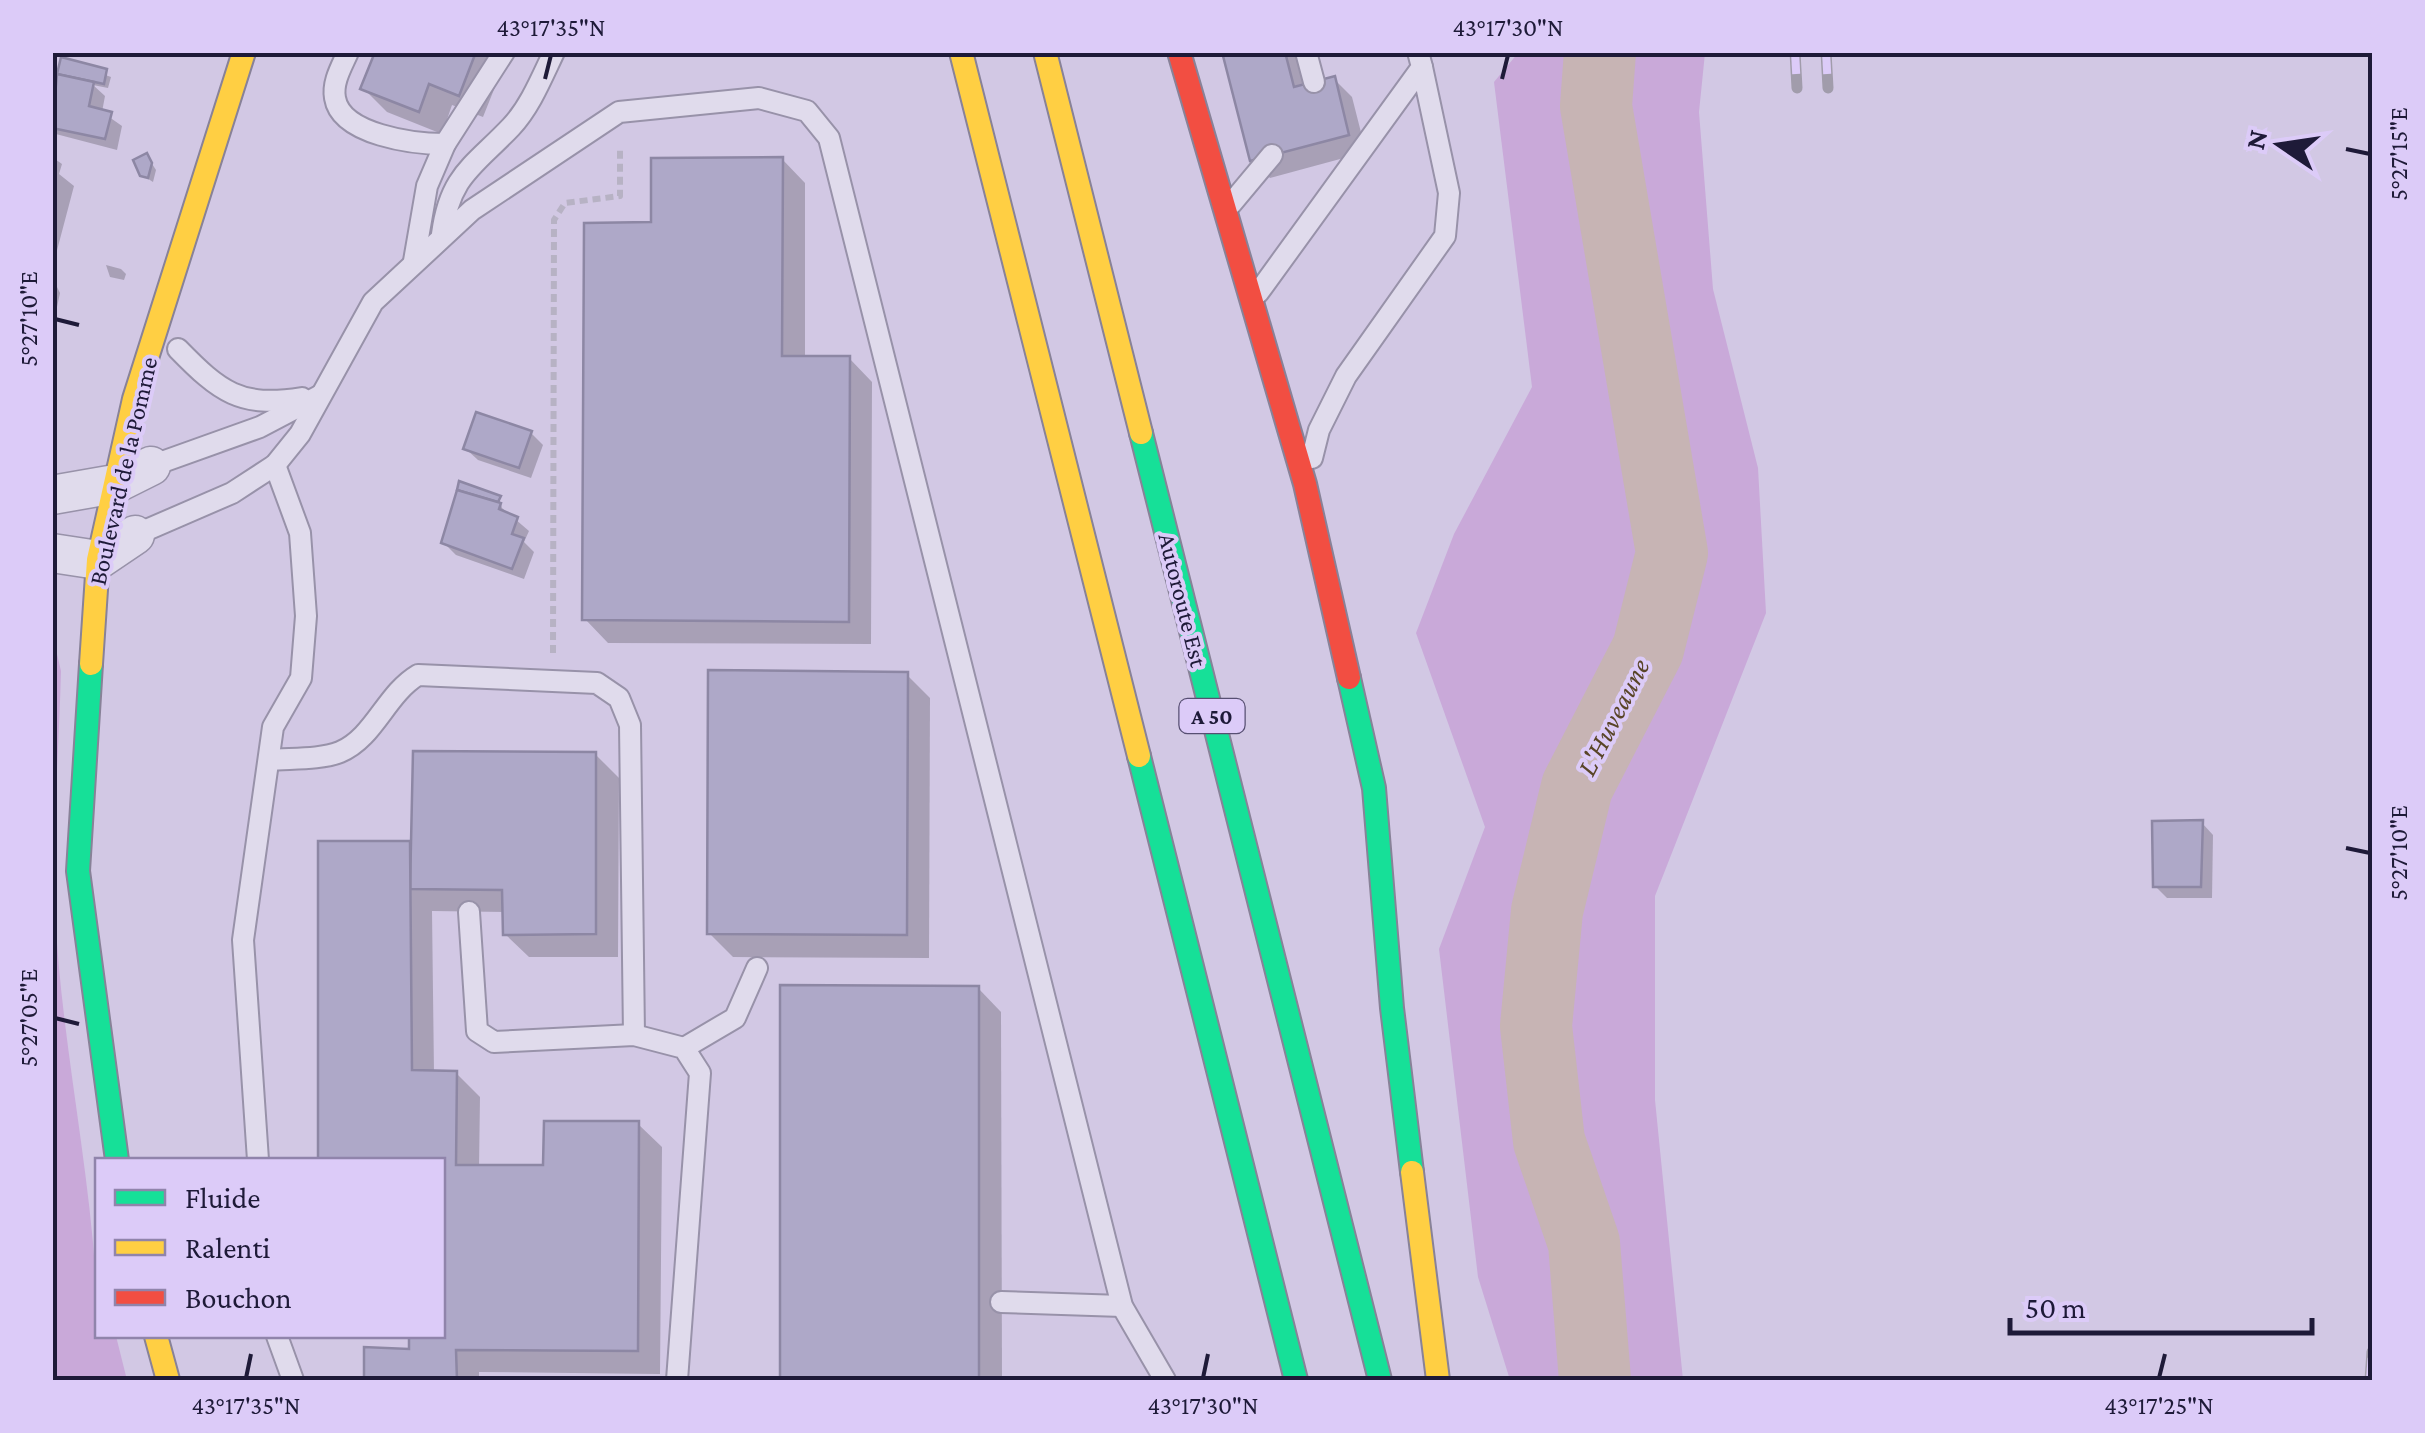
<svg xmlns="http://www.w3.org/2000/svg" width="2425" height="1433" viewBox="0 0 2425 1433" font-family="'Crimson Pro',serif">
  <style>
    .green { fill: #c9a9d9 }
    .shadow { fill: #0003 }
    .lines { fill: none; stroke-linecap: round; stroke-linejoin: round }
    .river { stroke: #c7b4b4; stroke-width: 72 }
    .building { fill: #aea8c8; stroke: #8d87a4; stroke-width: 2.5 }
    .lane-casing { stroke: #9892a9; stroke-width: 24 }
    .street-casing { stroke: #9892a9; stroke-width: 41 }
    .fast-casing { stroke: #888298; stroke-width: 26 }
    .slow-casing { stroke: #888298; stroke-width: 26 }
    .jam-casing { stroke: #888298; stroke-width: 26 }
    .path { stroke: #b7b2c4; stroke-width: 6; stroke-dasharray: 8 5; stroke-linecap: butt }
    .lane { stroke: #e0dbec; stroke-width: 20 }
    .street { stroke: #e0dbec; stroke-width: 38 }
    .fast { stroke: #16e098; stroke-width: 22 }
    .slow { stroke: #ffcf43; stroke-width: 22 }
    .jam { stroke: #f24e42; stroke-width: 22 }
    .rail-casing { stroke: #a19cab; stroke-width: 11 }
    .rail { stroke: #dccbf8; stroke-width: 8; stroke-dasharray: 22; stroke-linecap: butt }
    .ticks { fill: none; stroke: #1e1a38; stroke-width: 4 }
    .labels { text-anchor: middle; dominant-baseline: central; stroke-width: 8; stroke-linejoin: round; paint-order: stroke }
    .shield { fill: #dccbf8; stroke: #574f72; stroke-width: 2.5 }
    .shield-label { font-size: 22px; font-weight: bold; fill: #1e1a38 }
    .street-label { font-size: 25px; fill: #1e1a38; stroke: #dccbf8 }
    .water-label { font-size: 28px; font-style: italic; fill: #594528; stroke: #dccbf8 }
    .neatline { fill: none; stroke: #1e1a38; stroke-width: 4 }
    .ticks-label { font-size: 25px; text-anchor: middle; fill: #1e1a38 }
  </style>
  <rect width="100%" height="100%" fill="#d2c8e4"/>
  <g class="green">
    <path d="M1518 53H1705L1699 112 1713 289 1758 468 1766 613 1655 896V1100L1683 1380H1510L1478 1277 1439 949 1485 827 1416 633 1454 534 1532 387 1494 82Z"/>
    <path d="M52 633 61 671C59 750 52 830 55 909 61 1052 97 1193 98 1336H116L127 1380H53Z"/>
  </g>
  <g class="shadow">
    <path d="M377 52H509L483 117 452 105 442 134 387 112 363 88Z"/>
    <path d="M1225 52H1297L1306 87 1334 79 1352 97 1366 152 1270 178 1252 160Z"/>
    <path d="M63 60 111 77 108 88 93 85 105 96 102 112 122 126 117 150 52 133V103Z"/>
    <path d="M147 156 156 170 153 182 142 175Z"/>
    <path d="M52 157 62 164 59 174 74 186 55 258Z"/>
    <path d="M782 159 805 183V358H849L872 382 871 644 608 643 585 619Z"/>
    <path d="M106 265 121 269 126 274 124 280 110 277Z"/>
    <path d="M52 277 60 293 57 307 52 306Z"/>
    <path d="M531 433 543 445 531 478 478 460 466 449Z"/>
    <path d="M461 484 499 498 502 508 529 531 524 542 534 552 524 579 456 555 444 543Z"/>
    <path d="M907 675 930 698 929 958 733 957 709 933Z"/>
    <path d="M595 754 619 778 618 957H529L505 934V912L432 911 434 1073H456L480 1097 479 1168H546L638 1124 662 1147 660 1374 479 1372V1380H366V1350L412 1351V1336H442V1160H320L321 843 413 844Z"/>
    <path d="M2202 823 2213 835 2212 898H2167L2155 886Z"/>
    <path d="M783 987 978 988 1001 1012 1002 1380H783Z"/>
  </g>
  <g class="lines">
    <path class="river" d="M1595 1380 1584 1243 1549 1141 1536 1026 1547 911 1577 787 1648 649 1672 553 1596 106 1600 52"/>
  </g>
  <g class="building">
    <path d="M375 52H476L459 96 429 84 419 112 360 89Z"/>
    <path d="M1222 52H1285L1294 87 1335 76 1349 135 1250 161Z"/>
    <path d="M61 57 107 69 104 84 57 74Z"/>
    <path d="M57 74 94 82 89 106 112 112 105 139 52 128Z"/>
    <path d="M147 153 152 163 148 178 140 176 133 160Z"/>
    <path d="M783 157 782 356H850L849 622 582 620 584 223 651 222V158Z"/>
    <path d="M476 412 532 431 519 468 463 449Z"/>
    <path d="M459 481 501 496 498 502 457 490Z"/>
    <path d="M457 490 501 503 499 509 518 517 512 534 524 538 512 569 441 543Z"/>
    <path d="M708 670 908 672 907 935 707 934Z"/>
    <path d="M413 751 596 752V934L503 935 502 890 410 889Z"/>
    <path d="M2203 820 2201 887H2153L2152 821Z"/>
    <path d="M318 841H410L412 1070 457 1071 456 1165H543L544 1121H639L638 1351 456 1350 457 1380H364V1347L409 1349V1336H442V1160H318Z"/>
    <path d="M780 985 979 986V1380H780Z"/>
  </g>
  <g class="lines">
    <defs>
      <g id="lane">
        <path d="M348 52C342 66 332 82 335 98 341 135 414 144 445 144"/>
        <path d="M1306 52 1314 82"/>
        <path d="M1231 204 1272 155"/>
        <path d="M442 234C450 175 473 167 511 127 530 107 542 77 554 52"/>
        <path d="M414 261 427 186 445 144 504 52"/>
        <path d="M1258 293 1422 67 1418 52"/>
        <path d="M178 349C220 392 240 408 302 398"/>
        <path d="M1312 458 1319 430 1346 376 1445 236 1449 193 1422 67"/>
        <path d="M151 466 260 427 319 396"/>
        <path d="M135 535 232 493 275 465 300 434 373 302 472 210 619 112 759 98 807 111 829 138 1122 1306 1165 1380"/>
        <path d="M269 760C290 758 320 760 340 752 374 738 386 694 418 675L597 683 619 698 630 725 634 1035"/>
        <path d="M469 912 477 1031 494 1042 634 1035 684 1048 700 1073 677 1380"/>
        <path d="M684 1048 735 1018 757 968"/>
        <path d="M258 1160 243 940 273 727 301 678 306 616 300 533 275 465"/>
        <path d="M1001 1302 1122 1306"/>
        <path d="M277 1336 293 1380"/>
      </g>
      <g id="street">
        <path d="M52 495 115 484 151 466"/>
        <path d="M52 553 98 560 135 535"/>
      </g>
      <g id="fast">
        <path d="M1141 433 1380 1380"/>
        <path d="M91 664 78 871 117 1160"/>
        <path d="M1349 678 1374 788 1392 1008 1412 1172"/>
        <path d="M1139 756 1296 1380"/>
      </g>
      <g id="slow">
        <path d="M961 52 1139 756"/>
        <path d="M1045 52 1141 433"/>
        <path d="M91 664 98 560 134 399 244 52"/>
        <path d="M1412 1172 1438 1380"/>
        <path d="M156 1336 168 1380"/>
      </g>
      <path id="jam" d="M1179 52 1305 484 1349 678"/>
    </defs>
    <use href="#lane" class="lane-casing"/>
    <use href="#street" class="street-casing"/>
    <use href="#fast" class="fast-casing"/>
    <use href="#slow" class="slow-casing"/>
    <use href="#jam" class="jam-casing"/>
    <path class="path" d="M553 653 554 220 565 203 620 196V149"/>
    <use href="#lane" class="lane"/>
    <use href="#street" class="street"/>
    <use href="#fast" class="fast"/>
    <use href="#slow" class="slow"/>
    <use href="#jam" class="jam"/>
    <defs>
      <g id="rail">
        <path d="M1795 52 1797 88"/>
        <path d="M1826 52 1828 88"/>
        <path d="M2370 1380 2372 1352"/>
      </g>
    </defs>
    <use href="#rail" class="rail-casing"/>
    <use href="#rail" class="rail"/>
  </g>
  <path class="ticks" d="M545 79 551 55M1502 79 1508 55M2346 149 2370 154M55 319 79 325M2346 848 2370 853M55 1018 79 1024M246 1378 251 1354M1203 1378 1208 1354M2159 1378 2165 1354"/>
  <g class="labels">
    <rect class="shield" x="1179.5" y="699" width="65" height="34" rx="8"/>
    <g class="shield-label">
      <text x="1212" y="716">A 50</text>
    </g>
    <g class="street-label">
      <text transform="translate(123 471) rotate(-77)">Boulevard de la Pomme</text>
      <text transform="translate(1183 600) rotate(76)">Autoroute Est</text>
    </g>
    <g class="water-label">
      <text transform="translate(1613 717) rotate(-63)">L'Huveaune</text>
    </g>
  </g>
  <rect width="2425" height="1433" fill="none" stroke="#dccbf8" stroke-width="110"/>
  <rect x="95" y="1158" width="350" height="180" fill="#dccbf8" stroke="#9084ab" stroke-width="2.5"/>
  <rect x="115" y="1190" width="50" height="15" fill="#16e098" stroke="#9084ab" stroke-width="2.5"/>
  <text x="185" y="1208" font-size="30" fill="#1e1a38">Fluide</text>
  <rect x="115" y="1240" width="50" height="15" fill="#ffcf43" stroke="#9084ab" stroke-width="2.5"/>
  <text x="185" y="1258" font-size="30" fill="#1e1a38">Ralenti</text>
  <rect x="115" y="1290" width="50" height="15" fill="#f24e42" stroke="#9084ab" stroke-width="2.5"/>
  <text x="185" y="1308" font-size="30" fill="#1e1a38">Bouchon</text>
  <g transform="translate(2280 145) rotate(283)" stroke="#dccbf8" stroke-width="8" paint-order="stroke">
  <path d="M0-8L18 38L0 25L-18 38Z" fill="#1e1a38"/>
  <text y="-15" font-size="28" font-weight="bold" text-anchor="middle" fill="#1e1a38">N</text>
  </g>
  <path d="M2010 1318v15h302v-15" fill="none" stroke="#1e1a38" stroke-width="5"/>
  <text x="2025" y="1318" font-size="30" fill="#1e1a38" stroke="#dccbf8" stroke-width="8" paint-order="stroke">50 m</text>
  <rect x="55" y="55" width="2315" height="1323" class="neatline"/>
  <g class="ticks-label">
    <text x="551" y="36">43°17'35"N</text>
    <text x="1508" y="36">43°17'30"N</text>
    <text transform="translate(2398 154) rotate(-90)" y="9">5°27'15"E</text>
    <text transform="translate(28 319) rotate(-90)" y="9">5°27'10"E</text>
    <text transform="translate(2398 853) rotate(-90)" y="9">5°27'10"E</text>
    <text transform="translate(28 1018) rotate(-90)" y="9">5°27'05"E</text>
    <text x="246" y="1414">43°17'35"N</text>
    <text x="1203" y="1414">43°17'30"N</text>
    <text x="2159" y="1414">43°17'25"N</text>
  </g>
</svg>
